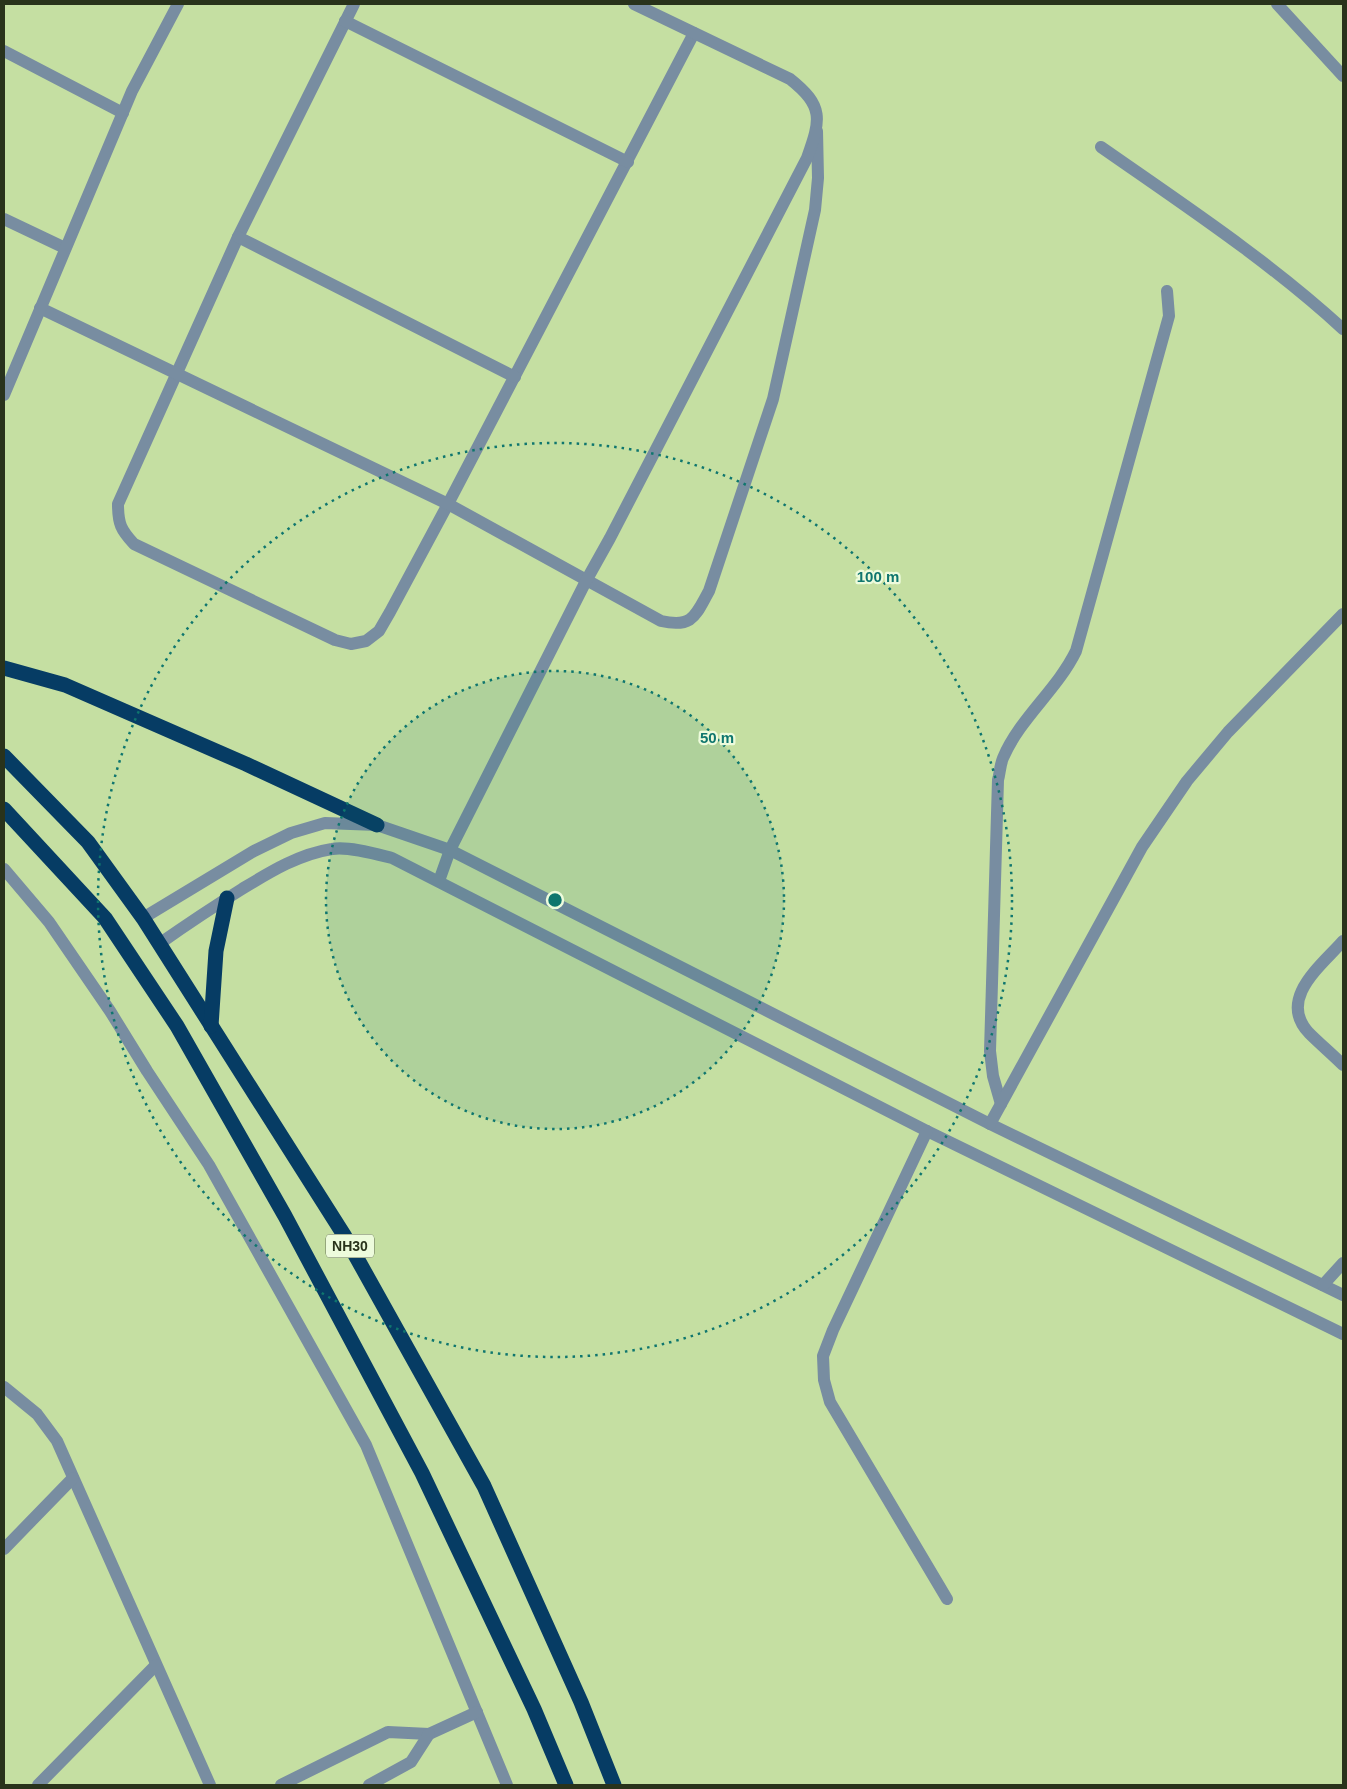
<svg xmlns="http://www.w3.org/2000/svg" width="1347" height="1789" viewBox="0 0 1347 1789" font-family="Arial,sans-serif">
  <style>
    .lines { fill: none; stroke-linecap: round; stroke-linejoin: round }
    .minor { stroke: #788da1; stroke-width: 12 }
    .highway { stroke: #063c64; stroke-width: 15 }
    .ring { fill: none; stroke: #0f766e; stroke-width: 2.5; stroke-dasharray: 2.5 5 }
    .labels { text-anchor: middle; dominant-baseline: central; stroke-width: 4.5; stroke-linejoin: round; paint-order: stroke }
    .shield { fill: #edfbdc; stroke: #646f55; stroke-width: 1 }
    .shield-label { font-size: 14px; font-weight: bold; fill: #29331b }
    .centre { fill: #0f766e; stroke: #edfbdc; stroke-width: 2.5 }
    .ring-label { font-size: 15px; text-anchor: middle; font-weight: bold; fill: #0f766e; stroke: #edfbdc; stroke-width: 4.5; stroke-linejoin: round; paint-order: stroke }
  </style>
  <rect width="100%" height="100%" fill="#c5dfa2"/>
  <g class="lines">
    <g class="minor">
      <path d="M354 4 238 237 118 504C118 524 121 530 134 544L335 640 351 644 366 641 379 631 390 612 448 504 694 33"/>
      <path d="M1277 4 1343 76"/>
      <path d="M345 21 628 162"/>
      <path d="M4 51 123 113"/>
      <path d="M1101 147C1184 205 1269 261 1343 329"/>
      <path d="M4 219 65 248"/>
      <path d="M238 237 515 377"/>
      <path d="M40 308 448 504 661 621C693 628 695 616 709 591L773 399 815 210 818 178 817 131"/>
      <path d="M4 395 132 91 178 4"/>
      <path d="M4 869 49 922 110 1011 147 1071 209 1165 366 1445 507 1785"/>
      <path d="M439 881 450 850 586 581 610 538 807 158C821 119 824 106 790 79L634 4"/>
      <path d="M143 918 254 851 291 833 325 823 377 825 450 850 990 1124 1343 1295"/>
      <path d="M1343 941C1321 966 1277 999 1309 1033 1320 1044 1332 1054 1343 1065"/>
      <path d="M159 944C186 925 213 907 242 889 270 872 299 854 332 849 348 846 376 854 392 858L927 1131 1343 1334"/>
      <path d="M1001 1104 993 1076 990 1051 998 780C1000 773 1000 765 1003 758 1020 718 1057 690 1076 651L1169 316 1167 291"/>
      <path d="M990 1124 1142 847 1187 781 1228 732 1343 614"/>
      <path d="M927 1131 833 1330 823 1356 824 1380 830 1402 947 1599"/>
      <path d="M1323 1285 1343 1263"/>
      <path d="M4 1387 37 1414 57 1441 210 1785"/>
      <path d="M4 1549 73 1478"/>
      <path d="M38 1785 156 1665"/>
      <path d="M281 1785 388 1732 429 1734 477 1712"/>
      <path d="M369 1785 411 1762 429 1734"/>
    </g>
    <g class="highway">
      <path d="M4 668 65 685 246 764 377 825"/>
      <path d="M4 756 88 842 143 918 344 1235 484 1486 581 1702 614 1785"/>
      <path d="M4 809 105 918 177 1026 285 1216 422 1473 534 1709 566 1785"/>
      <path d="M211 1026 216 951 227 898"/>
    </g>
  </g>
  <circle cx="555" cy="900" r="229" fill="#0f766e" fill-opacity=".12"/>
  <g class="ring">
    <circle cx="555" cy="900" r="229"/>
    <circle cx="555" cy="900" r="457"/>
  </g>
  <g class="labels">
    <rect class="shield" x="326" y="1234.5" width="48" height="23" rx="4"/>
    <g class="shield-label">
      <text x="350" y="1246">NH30</text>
    </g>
  </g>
  <circle cx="555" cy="900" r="8" class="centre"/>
  <g class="ring-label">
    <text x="878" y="582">100 m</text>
    <text x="717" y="743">50 m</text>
  </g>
  <rect width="1347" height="1789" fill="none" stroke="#29331b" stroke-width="10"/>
</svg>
